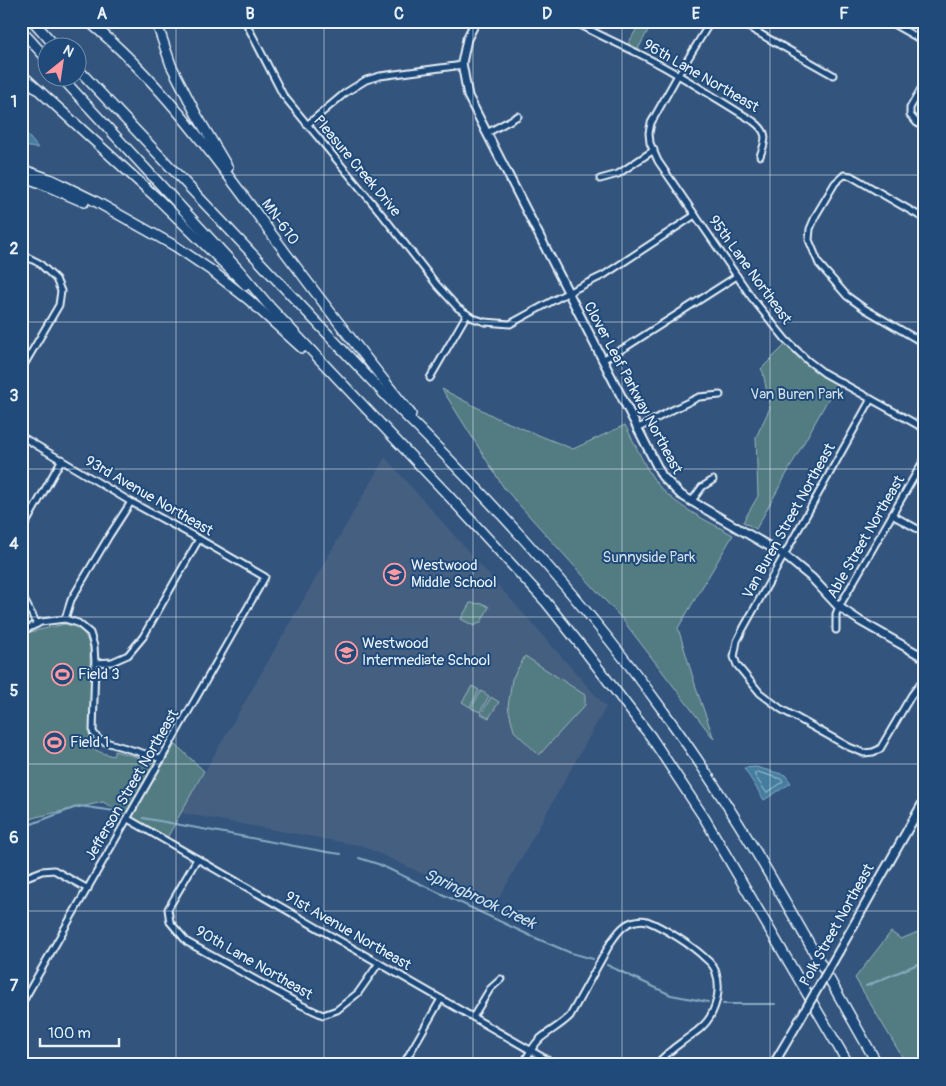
<svg xmlns="http://www.w3.org/2000/svg" width="946" height="1086" viewBox="0 0 946 1086" font-family="Pangolin,sans-serif">
  <style>
    .built { fill: #445e81 }
    .green { fill: #527b82; stroke: #9db6bd }
    .water { fill: #447d9e; stroke: #86abc2 }
    .lines { fill: none; stroke-linecap: round; stroke-linejoin: round }
    .shore { stroke: #a6c3d4; stroke-width: 1 }
    .stream { stroke: #86abc2; stroke-width: 2 }
    .street-casing { stroke: #e8f1f8; stroke-width: 9 }
    .secondary-casing { stroke: #e8f1f8; stroke-width: 11 }
    .highway-casing { stroke: #e8f1f8; stroke-width: 12 }
    .street { stroke: #1f4a7a; stroke-width: 5 }
    .secondary { stroke: #1f4a7a; stroke-width: 7 }
    .highway { stroke: #1f4a7a; stroke-width: 9 }
    .secondary-bridge-casing { stroke: #e8f1f8; stroke-width: 11; stroke-linecap: butt }
    .secondary-bridge { stroke: #1f4a7a; stroke-width: 7 }
    .grid { fill: none; stroke: #e8f1f8; stroke-width: 1; stroke-opacity: 0.55 }
    .labels { text-anchor: middle; dominant-baseline: central; stroke-width: 4; stroke-linejoin: round; paint-order: stroke }
    .street-label { font-size: 15px; fill: #e8f1f8; stroke: #1f4a7a }
    .park-label { font-size: 15px; fill: #d2dfe6; stroke: #1f4a7a }
    .poi-label { font-size: 15px; fill: #e8f1f8; stroke: #1f4a7a; text-anchor: start }
    .water-label { font-size: 16px; font-style: italic; fill: #cfe0ea; stroke: #1f4a7a }
    .neatline { fill: none; stroke: #e8f1f8; stroke-width: 2 }
    .grid-label { font-size: 16px; text-anchor: middle; font-weight: bold; fill: #e8f1f8 }
  </style>
  <rect width="100%" height="100%" fill="#33547d"/>
  <filter id="ink" filterUnits="userSpaceOnUse"><feTurbulence type="fractalNoise" baseFrequency=".02" numOctaves="2"/><feDisplacementMap in="SourceGraphic" scale="10" xChannelSelector="R" yChannelSelector="G"/><feConvolveMatrix kernelMatrix="1 2 1 2 8 2 1 2 1" color-interpolation-filters="sRGB"/></filter>
  <g filter="url(#ink)">
    <path class="built" d="M385 457 606 707 494 907 363 846 181 813Z"/>
    <g class="green">
      <path d="M641 21H653L638 49 628 44Z"/>
      <path d="M786 344C801 359 818 372 837 383L756 529 743 522 758 496 756 437 770 408 763 372 761 369Z"/>
      <path d="M442 389 499 419 573 449 625 425C635 443 646 471 659 486 678 508 708 521 733 535L678 628 697 691 714 739 622 619 504 488Z"/>
      <path d="M470 603 484 604 489 607 481 622 474 626 461 619Z"/>
      <path d="M65 624C82 629 85 631 90 648L91 730C86 750 96 751 113 756L115 751 152 761 162 767 175 744 204 771 167 838 103 802 36 817 21 824V637L26 633Z"/>
      <path d="M525 656 585 695V705L539 755 514 731 508 707 512 679Z"/>
      <path d="M472 686 479 690 470 707 462 702Z"/>
      <path d="M481 691 489 696 480 712 471 708Z"/>
      <path d="M491 697 499 702 489 718 481 714Z"/>
      <path d="M925 929V1065H907L855 978 891 932 901 939Z"/>
    </g>
    <g class="water">
      <path d="M21 127 38 148 21 146Z"/>
      <path d="M756 767 785 775 791 783 764 800 744 768Z"/>
    </g>
    <g class="lines">
      <path class="shore" d="M758 772 781 779 783 782 768 792H766L755 776V773Z"/>
      <g class="stream">
        <path d="M143 818 327 852 341 854"/>
        <path d="M21 828 79 806 122 812"/>
        <path d="M359 858 378 864 531 936 571 953 593 959"/>
        <path d="M607 965 671 995 708 1002"/>
        <path d="M866 986 925 961"/>
        <path d="M723 1004H775"/>
      </g>
      <defs>
        <g id="street">
          <path d="M245 21 283 95 384 217 437 285 458 308 473 318 485 322 510 324 567 293 604 275 695 215"/>
          <path d="M573 21C591 31 610 40 629 49 672 69 712 96 753 121 768 132 767 138 760 156"/>
          <path d="M711 21 678 75 651 123 649 133 650 143 658 161 752 298 786 340 807 360 824 373 925 429"/>
          <path d="M745 21 748 27 833 75"/>
          <path d="M888 21 925 42"/>
          <path d="M925 82 910 108V115L917 123 925 128"/>
          <path d="M307 125 345 93 366 80 380 76 463 65"/>
          <path d="M487 133 518 116"/>
          <path d="M600 179 618 174 654 150"/>
          <path d="M925 219 851 176 844 175 835 183 816 215 810 229 809 240 819 264 847 296 865 309 925 344"/>
          <path d="M21 254 39 263 56 279 61 291 59 305 21 370"/>
          <path d="M602 360 626 347 737 276"/>
          <path d="M430 378 467 314"/>
          <path d="M871 399 743 629 737 641 734 657 737 665 760 693 781 709 849 747 864 753 873 752 880 749 911 696 925 677"/>
          <path d="M637 429 672 410 699 397 720 395"/>
          <path d="M21 436 131 502 199 539 265 577 21 1005"/>
          <path d="M691 502 702 487 713 480"/>
          <path d="M892 515 925 533"/>
          <path d="M21 532 62 459"/>
          <path d="M21 594 37 624"/>
          <path d="M65 619 71 600 109 536 131 502"/>
          <path d="M836 630V614L839 607 925 458"/>
          <path d="M21 632 41 622 65 619 78 623 90 633 94 646 95 663 93 732 99 740 162 759"/>
          <path d="M95 663 112 662 128 655 143 637 199 539"/>
          <path d="M128 819 556 1065"/>
          <path d="M197 859 168 909 170 922 187 942 301 1005 323 1015 337 1010 358 993 379 963"/>
          <path d="M21 879 42 871 54 870 88 889"/>
          <path d="M473 1017 490 989 501 979"/>
          <path d="M403 1065 441 999"/>
          <path d="M523 1065C528 1055 533 1045 541 1038 551 1030 561 1025 570 1016L611 942C618 932 624 923 636 921 640 920 644 920 647 921 663 927 693 946 705 958 710 962 715 968 716 973 721 987 717 1004 710 1017 703 1029 692 1034 682 1042 672 1049 664 1056 656 1065"/>
        </g>
        <g id="secondary">
          <path d="M476 21 467 39 462 63 468 96 662 476 681 495 784 555 812 578 839 607 860 621 925 658"/>
          <path d="M839 951 925 799"/>
          <path d="M773 1065 799 1021"/>
        </g>
        <g id="highway">
          <path d="M33 21 57 48"/>
          <path d="M88 21C166 85 225 172 285 252 326 307 368 361 411 414"/>
          <path d="M156 21 171 65 196 114 228 168"/>
          <path d="M21 30 48 60"/>
          <path d="M78 69 389 399C488 496 583 599 664 712 745 823 810 946 878 1065"/>
          <path d="M21 74 158 199 246 285"/>
          <path d="M62 78 238 269 270 307 446 493 546 602 582 647 651 737 705 819 849 1065"/>
          <path d="M21 169 52 180 93 200 175 246 212 271 249 300 302 348"/>
          <path d="M21 176 38 182 84 202"/>
        </g>
      </defs>
      <use href="#street" class="street-casing"/>
      <use href="#secondary" class="secondary-casing"/>
      <use href="#highway" class="highway-casing"/>
      <use href="#street" class="street"/>
      <use href="#secondary" class="secondary"/>
      <use href="#highway" class="highway"/>
      <defs>
        <path id="secondary-bridge" d="M799 1021 839 951"/>
      </defs>
      <use href="#secondary-bridge" class="secondary-bridge-casing"/>
      <use href="#secondary-bridge" class="secondary-bridge"/>
    </g>
  </g>
  <path class="grid" d="M176 21V1065M324 21V1065M473 21V1065M622 21V1065M770 21V1065M21 175H925M21 322H925M21 469H925M21 617H925M21 764H925M21 911H925"/>
  <defs>
    <symbol id="school-ring" viewBox="-11 -11 22 22"><circle r="9.5" fill="#1f4a7a" stroke="#ff9aa2" stroke-width="1.5"/><path d="M0-5L7-2L0 1L-7-2ZM-4 1L0 2.5L4 1V4Q0 6-4 4Z" fill="#ff9aa2"/></symbol>
    <symbol id="stadium-ring" viewBox="-11 -11 22 22"><circle r="9.5" fill="#1f4a7a" stroke="#ff9aa2" stroke-width="1.5"/><path d="M0-5a6.5 5 0 1 0 0 10a6.5 5 0 1 0 0-10ZM-3.5-1.8h7v3.6h-7Z" fill="#ff9aa2"/></symbol>
  </defs>
  <g fill-rule="evenodd">
    <use href="#school-ring" x="382" y="562" width="25" height="25"/>
    <use href="#school-ring" x="334" y="640" width="25" height="25"/>
    <use href="#stadium-ring" x="50" y="662" width="25" height="25"/>
    <use href="#stadium-ring" x="42" y="730" width="25" height="25"/>
  </g>
  <g class="labels">
    <g class="street-label">
      <text transform="translate(701 76) rotate(30)">96th Lane Northeast</text>
      <text transform="translate(357 166) rotate(50)">Pleasure Creek Drive</text>
      <text transform="translate(280 222) rotate(54)">MN-610</text>
      <text transform="translate(750 270) rotate(54)">95th Lane Northeast</text>
      <text transform="translate(633 388) rotate(62)">Clover Leaf Parkway Northeast</text>
      <text transform="translate(149 496) rotate(30)">93rd Avenue Northeast</text>
      <text transform="translate(789 521) rotate(-61)">Van Buren Street Northeast</text>
      <text transform="translate(866 537) rotate(-60)">Able Street Northeast</text>
      <text transform="translate(132 785) rotate(-60)">Jefferson Street Northeast</text>
      <text transform="translate(837 925) rotate(-61)">Polk Street Northeast</text>
      <text transform="translate(348 931) rotate(30)">91st Avenue Northeast</text>
      <text transform="translate(254 963) rotate(30)">90th Lane Northeast</text>
    </g>
    <g class="park-label">
      <text x="797" y="394">Van Buren Park</text>
      <text x="649" y="557">Sunnyside Park</text>
    </g>
    <g class="poi-label">
      <text x="411" y="565">Westwood<tspan x="411" dy="17">Middle School</tspan></text>
      <text x="362" y="643">Westwood<tspan x="362" dy="17">Intermediate School</tspan></text>
      <text x="78" y="674">Field 3</text>
      <text x="70" y="742">Field 1</text>
    </g>
    <g class="water-label">
      <text transform="translate(480 899) rotate(25)">Springbrook Creek</text>
    </g>
  </g>
  <rect width="946" height="1086" fill="none" stroke="#1f4a7a" stroke-width="55"/>
  <g transform="translate(62 62) rotate(30)"><circle r="24" fill="#1f4a7a" stroke="#6f8dac"/>
  <path d="M0-4L9 19L0 12L-9 19Z" fill="#ff9aa2"/>
  <text y="-8" font-size="14" font-weight="bold" text-anchor="middle" fill="#e8f1f8">N</text>
  </g>
  <path d="M40 1038v8h79v-8" fill="none" stroke="#e8f1f8" stroke-width="2.5"/>
  <text x="48" y="1038" font-size="15" fill="#e8f1f8" stroke="#1f4a7a" stroke-width="4" paint-order="stroke">100 m</text>
  <rect x="28" y="28" width="890" height="1030" class="neatline"/>
  <g class="grid-label">
    <text x="102" y="19">A</text>
    <text x="250" y="19">B</text>
    <text x="399" y="19">C</text>
    <text x="547" y="19">D</text>
    <text x="696" y="19">E</text>
    <text x="844" y="19">F</text>
    <text x="14" y="107">1</text>
    <text x="14" y="254">2</text>
    <text x="14" y="401">3</text>
    <text x="14" y="549">4</text>
    <text x="14" y="696">5</text>
    <text x="14" y="843">6</text>
    <text x="14" y="991">7</text>
  </g>
</svg>
